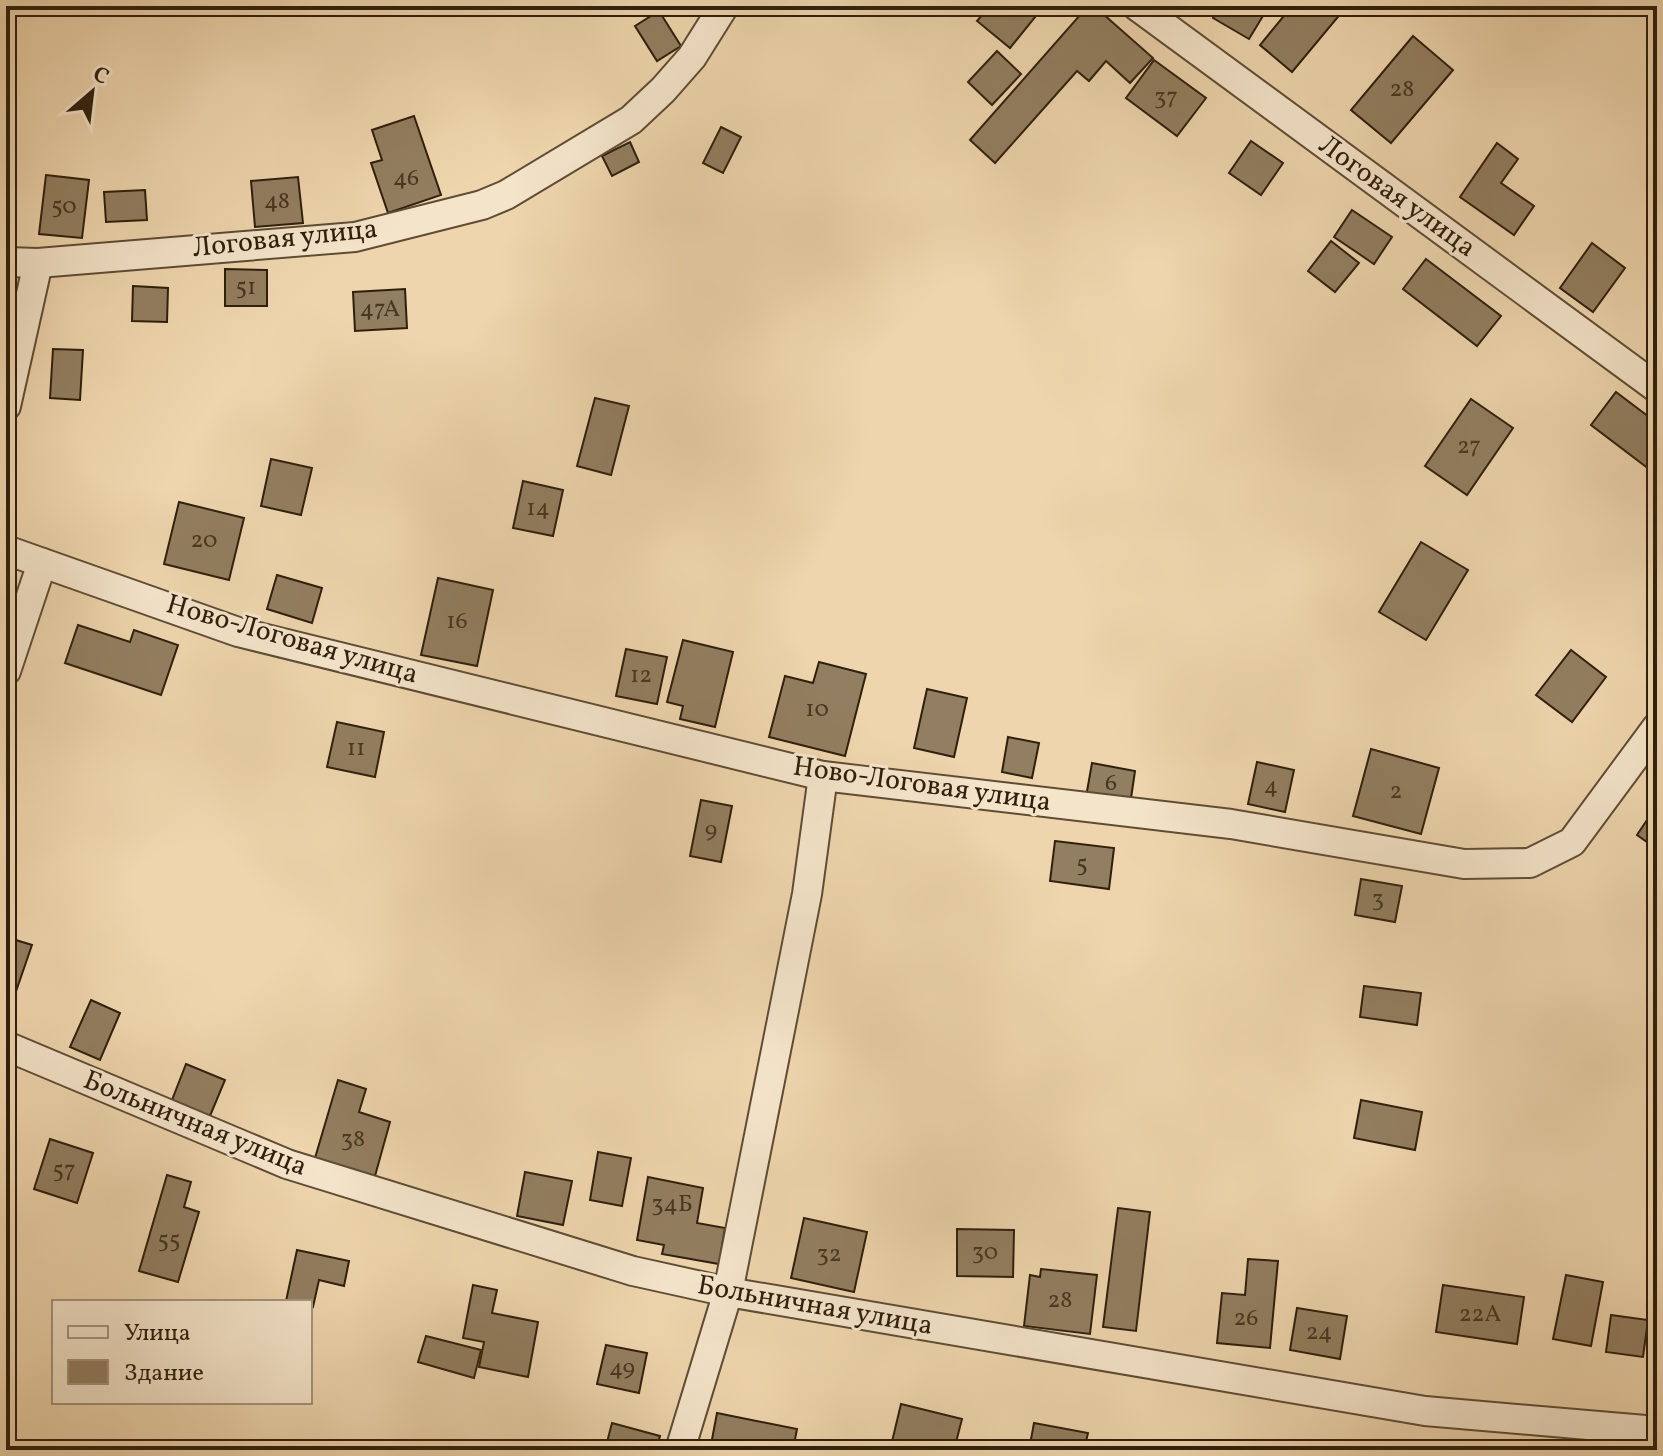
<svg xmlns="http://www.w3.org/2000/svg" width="1663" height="1456" viewBox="0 0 1663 1456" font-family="Vollkorn,serif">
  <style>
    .building { fill: #927e60; stroke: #2f1f0d; stroke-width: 2 }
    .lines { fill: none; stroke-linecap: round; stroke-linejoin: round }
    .minor-casing { stroke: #5f4c35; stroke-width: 32 }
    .minor { stroke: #f4e4ca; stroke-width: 28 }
    .labels { text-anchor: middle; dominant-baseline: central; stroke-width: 6; stroke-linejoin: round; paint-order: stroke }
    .number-label { font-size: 24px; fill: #483722 }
    .street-label { font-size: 28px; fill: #2f1f0d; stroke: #f4e4ca }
  </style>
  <rect width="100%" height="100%" fill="#eed5ad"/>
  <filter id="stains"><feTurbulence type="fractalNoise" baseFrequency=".0025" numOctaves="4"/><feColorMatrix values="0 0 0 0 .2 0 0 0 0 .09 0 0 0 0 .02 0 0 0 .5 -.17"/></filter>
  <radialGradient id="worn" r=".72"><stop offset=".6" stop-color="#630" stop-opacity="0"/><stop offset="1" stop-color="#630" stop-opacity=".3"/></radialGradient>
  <g class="building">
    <path d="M990 6H1044L1010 48 977 21Z"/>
    <path d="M1088 6H1094L1153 58 1130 83 1106 61 1089 81 1077 71 995 163 970 140Z"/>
    <path d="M1220 6H1269L1249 39 1213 18Z"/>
    <path d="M1292 6H1347L1292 72 1260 45Z"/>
    <path d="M659 11 681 46 657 61 635 26Z"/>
    <path d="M1413 36 1453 70 1391 143 1351 110Z"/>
    <path d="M997 51 1021 74 992 105 968 82Z"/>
    <path d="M1154 60 1206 98 1177 136 1126 98Z"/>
    <path d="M414 116 441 195 388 213 371 163 382 160 372 130Z"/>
    <path d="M721 127 741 137 723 173 703 163Z"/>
    <path d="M1251 141 1283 163 1261 195 1229 173Z"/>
    <path d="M630 142 639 162 612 176 602 156Z"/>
    <path d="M1497 143 1518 159 1501 183 1534 206 1514 235 1460 197Z"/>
    <path d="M46 175 89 180 82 238 39 234Z"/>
    <path d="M298 177 303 223 255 227 251 181Z"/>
    <path d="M145 190 147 220 106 222 104 192Z"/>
    <path d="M1352 210 1392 237 1374 264 1334 237Z"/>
    <path d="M1331 241 1359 263 1335 292 1308 271Z"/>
    <path d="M1592 243 1625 268 1593 312 1560 288Z"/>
    <path d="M1426 259 1501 316 1477 346 1403 289Z"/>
    <path d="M225 269 267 270V306H225Z"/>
    <path d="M133 286 168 288 167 322 132 321Z"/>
    <path d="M405 289 407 328 355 331 353 292Z"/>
    <path d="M53 349 83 350 80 400 50 398Z"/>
    <path d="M1616 392 1657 423V458L1649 469 1591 425Z"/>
    <path d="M595 398 629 406 611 475 577 466Z"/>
    <path d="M1471 399 1513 428 1467 495 1425 466Z"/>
    <path d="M271 459 312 468 301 515 261 506Z"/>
    <path d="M523 481 563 490 553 536 513 528Z"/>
    <path d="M179 502 244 518 229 580 164 564Z"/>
    <path d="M1421 542 1468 570 1426 640 1379 612Z"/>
    <path d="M277 575 322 588 312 623 267 609Z"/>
    <path d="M438 578 493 590 477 666 421 655Z"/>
    <path d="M78 625 130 642 134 630 178 645 161 695 65 663Z"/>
    <path d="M683 640 733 652 715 727 680 719 683 706 667 702Z"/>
    <path d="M626 649 667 657 657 704 616 696Z"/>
    <path d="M1571 650 1606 677 1572 722 1536 695Z"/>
    <path d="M819 662 866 674 845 756 769 737 785 676 813 683Z"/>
    <path d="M927 689 967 698 954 757 914 748Z"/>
    <path d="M337 722 384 732 375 777 327 767Z"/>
    <path d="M1008 737 1039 743 1032 778 1002 772Z"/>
    <path d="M1371 749 1439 768 1421 834 1353 816Z"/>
    <path d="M1257 762 1294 770 1285 812 1248 804Z"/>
    <path d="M1092 763 1135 771 1130 805 1086 797Z"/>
    <path d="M701 800 732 806 721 862 690 856Z"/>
    <path d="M1657 805V849L1637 835Z"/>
    <path d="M1055 841 1114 848 1109 889 1050 881Z"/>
    <path d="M1361 879 1402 886 1395 922 1355 915Z"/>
    <path d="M6 910 15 913 6 937 32 945 13 1000 6 998Z"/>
    <path d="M1364 986 1421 993 1417 1025 1360 1017Z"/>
    <path d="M91 1000 120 1013 100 1060 70 1047Z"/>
    <path d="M186 1064 225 1080 210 1116 172 1100Z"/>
    <path d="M338 1080 366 1089 359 1112 390 1122 375 1176 315 1158Z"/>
    <path d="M1361 1100 1422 1112 1415 1150 1354 1138Z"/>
    <path d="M50 1139 93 1153 77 1203 34 1189Z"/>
    <path d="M598 1152 631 1158 622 1206 590 1200Z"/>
    <path d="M525 1172 572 1181 563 1225 517 1216Z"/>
    <path d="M167 1175 191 1182 184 1207 199 1212 178 1282 139 1271Z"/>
    <path d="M648 1177 703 1188 697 1223 725 1228 719 1264 662 1254 664 1245 637 1240Z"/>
    <path d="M1118 1208 1150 1212 1136 1331 1103 1327Z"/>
    <path d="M804 1218 867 1232 854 1292 791 1278Z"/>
    <path d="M957 1229 1014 1230 1013 1277 957 1276Z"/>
    <path d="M297 1250 349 1261 344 1286 319 1280 313 1307 310 1306V1302L286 1301Z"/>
    <path d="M1248 1259 1278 1261 1270 1348 1217 1343 1222 1293 1245 1295Z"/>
    <path d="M1041 1269 1097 1275 1090 1334 1024 1326 1030 1275 1040 1277Z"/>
    <path d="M1566 1275 1603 1282 1591 1346 1553 1339Z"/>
    <path d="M473 1285 497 1290 492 1313 538 1322 528 1377 479 1367 484 1342 463 1338Z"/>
    <path d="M1443 1285 1524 1297 1517 1344 1436 1332Z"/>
    <path d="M1297 1308 1347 1316 1340 1359 1290 1350Z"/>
    <path d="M1611 1315 1648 1320 1643 1357 1606 1352Z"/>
    <path d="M426 1336 481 1350 474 1378 418 1362Z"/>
    <path d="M606 1345 647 1353 639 1393 597 1384Z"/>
    <path d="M901 1404 962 1419 954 1450H890Z"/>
    <path d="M717 1413 797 1429 793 1450H710Z"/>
    <path d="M612 1423 660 1436 656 1450H605Z"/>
    <path d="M1034 1423 1088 1433 1084 1450H1029Z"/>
  </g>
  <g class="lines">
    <defs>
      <g id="minor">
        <path d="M1137 6 1657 388"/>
        <path d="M6 262 38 263 355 237 482 205 506 195 631 120 663 90 692 57 724 6"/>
        <path d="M6 406 38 263"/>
        <path d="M6 550 238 632 823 776 1231 824 1464 864 1530 863 1572 842 1657 727"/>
        <path d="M6 671 42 563"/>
        <path d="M6 1046 287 1164 633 1271 728 1292 1425 1411 1657 1431"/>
        <path d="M680 1450 728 1292 807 894 823 776"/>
      </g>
    </defs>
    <use href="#minor" class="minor-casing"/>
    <use href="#minor" class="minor"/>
  </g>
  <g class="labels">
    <g class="number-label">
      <text x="1402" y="90">28</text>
      <text x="1166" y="98">37</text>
      <text x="406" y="179">46</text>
      <text x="277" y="202">48</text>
      <text x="64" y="207">50</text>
      <text x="246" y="288">51</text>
      <text x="380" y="310">47А</text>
      <text x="1469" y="447">27</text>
      <text x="538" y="509">14</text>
      <text x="204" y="541">20</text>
      <text x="457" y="622">16</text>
      <text x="641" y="676">12</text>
      <text x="817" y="710">10</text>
      <text x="356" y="749">11</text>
      <text x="1111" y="784">6</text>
      <text x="1271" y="787">4</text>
      <text x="1396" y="792">2</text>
      <text x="711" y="831">9</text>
      <text x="1082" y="865">5</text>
      <text x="1378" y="900">3</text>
      <text x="353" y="1140">38</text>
      <text x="64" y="1171">57</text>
      <text x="672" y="1205">34Б</text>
      <text x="169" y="1241">55</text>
      <text x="985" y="1253">30</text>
      <text x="829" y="1255">32</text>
      <text x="1060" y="1301">28</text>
      <text x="1480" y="1315">22А</text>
      <text x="1246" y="1319">26</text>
      <text x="1319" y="1333">24</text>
      <text x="622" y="1369">49</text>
    </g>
    <g class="street-label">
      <text transform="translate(1397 197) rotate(36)">Логовая улица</text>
      <text transform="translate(285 239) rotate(-6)">Логовая улица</text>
      <text transform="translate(292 640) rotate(16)">Ново-Логовая улица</text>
      <text transform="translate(922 785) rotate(8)">Ново-Логовая улица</text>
      <text transform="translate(195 1124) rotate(22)">Больничная улица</text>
      <text transform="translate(815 1306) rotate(10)">Больничная улица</text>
    </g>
  </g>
  <rect width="1663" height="1456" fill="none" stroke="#eed5ad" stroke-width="32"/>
  <rect x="8" y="8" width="1647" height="1440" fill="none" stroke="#2f1f0d" stroke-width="4"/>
  <rect x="16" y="16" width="1631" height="1424" fill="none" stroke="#2f1f0d" stroke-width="2"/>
  <rect x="52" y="1300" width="260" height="104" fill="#f4e4ca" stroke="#a5957e" stroke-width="2"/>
  <rect x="68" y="1326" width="40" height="12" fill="#f4e4ca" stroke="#a5957e" stroke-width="2"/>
  <text x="124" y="1340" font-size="24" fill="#2f1f0d">Улица</text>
  <rect x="68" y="1360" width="40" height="24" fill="#927e60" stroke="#a5957e" stroke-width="2"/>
  <text x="124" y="1380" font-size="24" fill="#2f1f0d">Здание</text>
  <g transform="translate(92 92) rotate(28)" stroke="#f4e4ca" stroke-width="6" paint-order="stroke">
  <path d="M0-6L14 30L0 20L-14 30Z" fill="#2f1f0d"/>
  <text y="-12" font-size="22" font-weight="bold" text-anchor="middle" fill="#2f1f0d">С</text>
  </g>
  <rect width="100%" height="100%" filter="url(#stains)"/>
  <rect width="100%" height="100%" fill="url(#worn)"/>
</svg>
